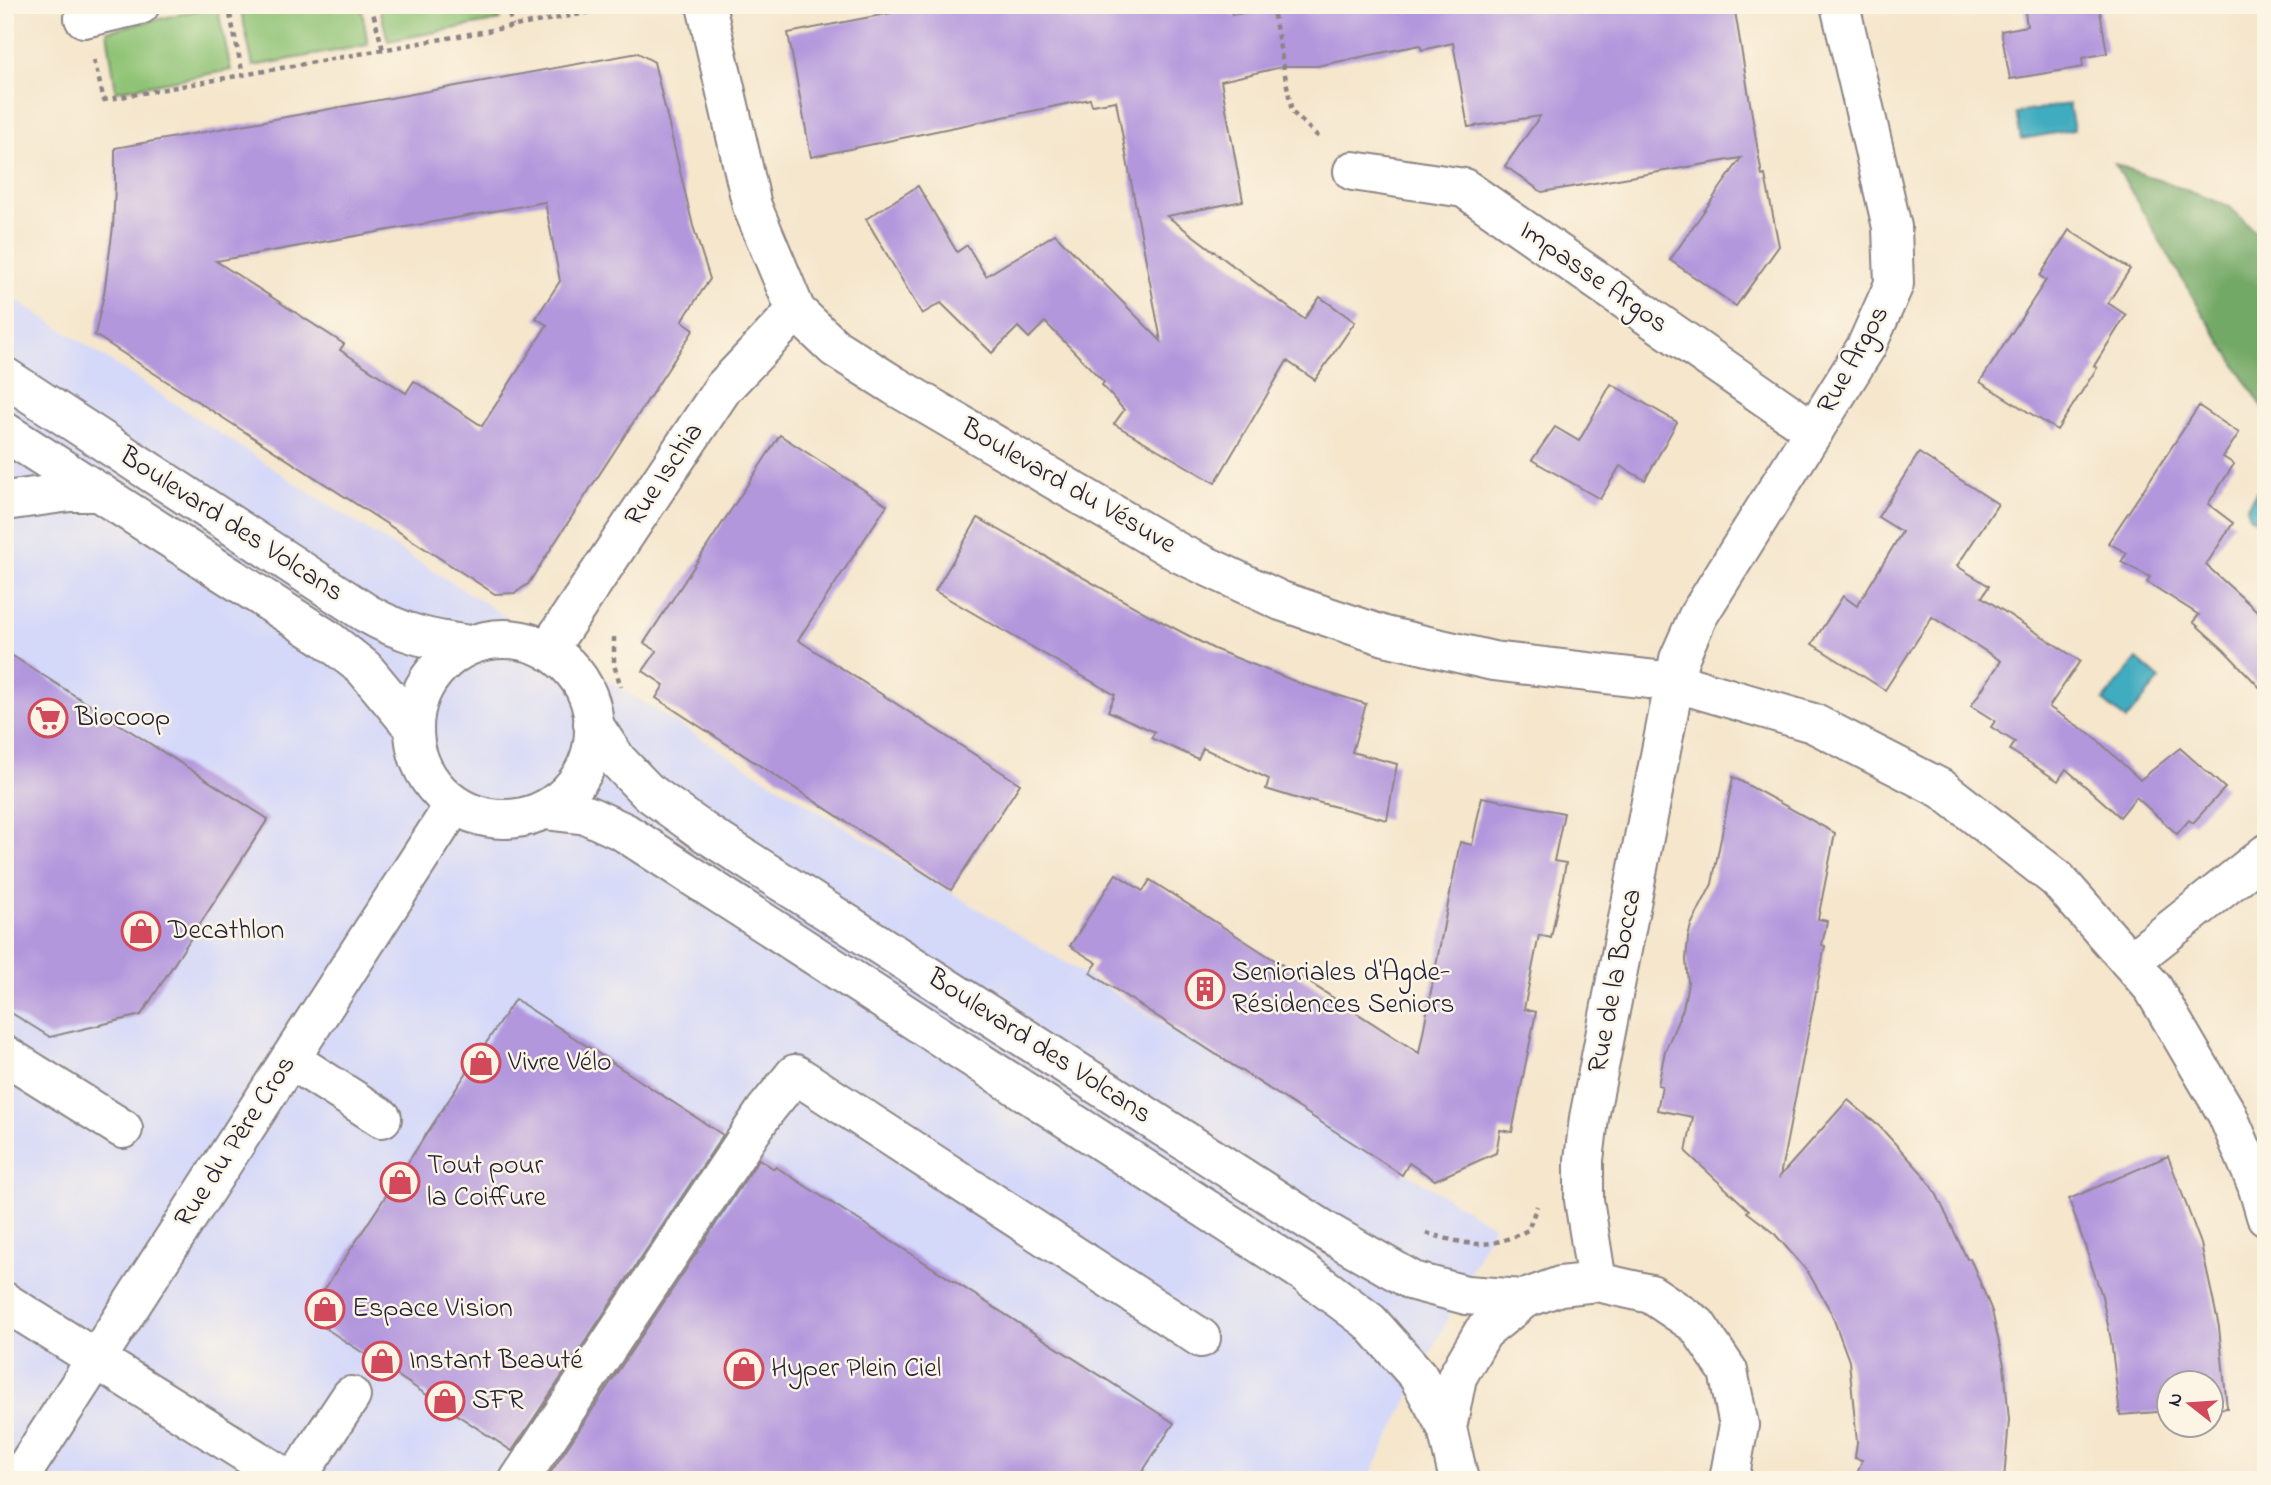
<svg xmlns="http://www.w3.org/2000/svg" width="2271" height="1485" viewBox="0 0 2271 1485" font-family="'Indie Flower',sans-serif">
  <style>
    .built { fill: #d4d8f9 }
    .green { fill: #8fc375; stroke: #587258; stroke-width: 2 }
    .forest { fill: #73a966; stroke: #4a6650; stroke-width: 2 }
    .water { fill: #40acbf; stroke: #31677d; stroke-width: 2 }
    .building { fill: #b297dd; fill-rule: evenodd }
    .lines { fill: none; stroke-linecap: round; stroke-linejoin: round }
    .minor-casing { stroke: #8c8484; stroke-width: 42 }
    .path { stroke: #8c8484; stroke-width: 4.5; stroke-dasharray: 5 5; stroke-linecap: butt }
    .minor { stroke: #fff; stroke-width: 38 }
    .labels { text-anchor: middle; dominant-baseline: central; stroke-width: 5; stroke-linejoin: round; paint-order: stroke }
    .street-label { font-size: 28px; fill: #22223b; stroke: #fcf5e5 }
    .poi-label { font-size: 28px; fill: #22223b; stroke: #fcf5e5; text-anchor: start }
  </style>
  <rect width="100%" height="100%" fill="#fcf5e5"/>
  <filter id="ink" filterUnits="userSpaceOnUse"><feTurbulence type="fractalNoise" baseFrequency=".0143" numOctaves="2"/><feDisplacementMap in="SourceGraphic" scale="14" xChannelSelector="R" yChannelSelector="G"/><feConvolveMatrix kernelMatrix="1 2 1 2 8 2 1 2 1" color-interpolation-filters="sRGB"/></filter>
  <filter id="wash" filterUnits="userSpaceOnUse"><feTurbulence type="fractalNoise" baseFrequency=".00686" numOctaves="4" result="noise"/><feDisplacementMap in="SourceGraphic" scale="28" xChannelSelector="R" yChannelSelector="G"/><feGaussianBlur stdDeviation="1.57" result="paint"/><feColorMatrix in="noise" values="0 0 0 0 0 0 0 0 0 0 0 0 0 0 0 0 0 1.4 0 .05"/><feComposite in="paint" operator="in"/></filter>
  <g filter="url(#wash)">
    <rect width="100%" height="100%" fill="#f5e6cc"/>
    <path class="built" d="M5 292 341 513 679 725 1493 1226 1368 1480H5Z"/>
    <g class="green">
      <path d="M240 5H361L368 45 253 66Z"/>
      <path d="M379 5H497L500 20 388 41Z"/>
      <path d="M217 6 231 70 116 91 107 31Z"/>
    </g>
    <path class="forest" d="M2115 164 2229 206 2266 243V412L2201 311Z"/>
    <g class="water">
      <path d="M2069 104 2074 130 2021 139 2016 113Z"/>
      <path d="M2266 490V528L2249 516 2247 506 2257 491Z"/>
      <path d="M2137 659 2160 679 2126 720 2103 701Z"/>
    </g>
    <g id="blocks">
      <g class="building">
        <path d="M932 5H1230L1232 15 1284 5H1734L1762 176 1765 175 1779 246 1736 306 1670 260 1741 158 1542 192 1505 166 1540 116 1468 127 1453 43 1422 50 1420 45 1317 66H1286L1221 81 1243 201 1167 216 1304 319 1320 297 1355 322 1315 380 1287 361 1215 483 1114 424 1124 410 1102 385 1104 382 1045 322 1029 338 1018 327 992 353 941 303 922 314 866 219 918 186 957 252 967 245 986 276 1055 234 1161 341 1116 101 1092 105 1090 99 811 157 788 33Z"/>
        <path d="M2024 5H2099L2107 53 2082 58 2083 67 2010 79 2001 31 2027 26Z"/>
        <path d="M638 53 654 62 693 226 710 279 682 321 694 329 528 584 515 593 495 594 95 335 104 294 113 227 115 186V148ZM545 202 560 281 536 318 547 325 482 426 414 381 406 393 340 350 344 344 216 261Z"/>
        <path d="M2069 230 2130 269 2108 303 2126 315 2094 366 2097 368 2057 430 1980 382 2046 280 2040 276Z"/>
        <path d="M1611 384 1677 422 1645 480 1620 466 1600 499 1532 460 1555 427 1579 441Z"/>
        <path d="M2199 406 2239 433 2223 457 2234 464 2208 504 2233 523 2206 565 2266 619V694L2224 650 2193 622 2199 615 2147 582 2150 577 2121 562 2127 553 2108 543Z"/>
        <path d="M780 435 887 505 798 640 1020 784 951 890 656 698 664 685 643 671 657 651 644 643Z"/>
        <path d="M1919 453 1998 504 1957 566 1989 586 1982 597 2080 661 2049 707 2093 736 2140 780 2180 748 2225 788 2193 823 2189 820 2177 834 2136 797 2120 817 2066 769 2058 781 2010 750 2015 742 1991 727 1995 721 1971 706 2001 661 1932 617 1885 690 1812 644 1843 596 1857 606 1902 532 1878 517Z"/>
        <path d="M978 518 1151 616 1214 649 1304 685 1366 704 1352 752 1397 764 1387 820 1309 800 1308 802 1266 789 1269 779 1203 748 1198 759 1151 738 1155 732 1108 711 1115 695 935 591Z"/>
        <path d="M5 651 268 819 141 1015 50 1037 5 1009Z"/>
        <path d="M1733 777 1835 833 1818 919 1827 921 1822 945 1825 946 1780 1176 1848 1100 1880 1127 1922 1173 1937 1195 1967 1259 1970 1258 1992 1311 2004 1365 2009 1420 2004 1480H1855L1862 1460 1855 1458 1857 1442 1849 1361 1831 1312 1808 1272 1773 1232 1747 1212 1749 1210 1686 1152 1693 1117 1657 1110 1662 1086 1658 1085 1665 1051 1683 1009 1688 983 1686 960 1688 938 1691 925 1712 884Z"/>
        <path d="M1482 797 1564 813 1554 861 1566 863 1551 938 1539 935 1524 1009 1536 1012 1512 1132 1500 1130 1496 1153 1435 1180 1409 1163 1402 1175 1367 1152 1090 973 1097 963 1070 946 1116 874 1143 891 1150 880 1419 1053 1460 842 1472 845Z"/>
        <path d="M515 999 723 1135 512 1451 307 1316Z"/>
        <path d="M2168 1156 2201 1244 2219 1327 2227 1408 2211 1409V1383H2169V1411L2120 1415 2111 1340 2102 1296 2069 1199Z"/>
        <path d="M759 1159 774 1169 776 1167 1174 1423 1137 1480H557L549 1475Z"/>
      </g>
    </g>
  </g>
  <g filter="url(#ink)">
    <use href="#blocks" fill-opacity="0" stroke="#8c8484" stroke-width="2"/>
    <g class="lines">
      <defs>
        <g id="minor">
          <path d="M706 5 752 206 796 311 835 348 895 386 1181 554 1281 601 1385 636 1493 661 1674 682 1813 723 1942 789 2057 879 2153 988 2227 1114 2257 1185 2266 1216"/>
          <path d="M84 18 140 5"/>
          <path d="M1353 171 1464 188 1814 431"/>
          <path d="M5 377 366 613C403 634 428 639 469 645"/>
          <path d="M5 432 327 639 364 668 413 727"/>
          <path d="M5 501 70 492H99"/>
          <circle cx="504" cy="729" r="90"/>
          <path d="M548 650 723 388 796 311"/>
          <path d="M593 724 617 760 647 791 704 832 1327 1232 1413 1281 1466 1295 1524 1299"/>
          <path d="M544 810 587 815 624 832 1302 1271 1370 1322 1418 1376 1447 1428"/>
          <path d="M2130 962 2266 854"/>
          <path d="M5 1055 123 1129"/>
          <path d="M290 1059 382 1118"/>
          <path d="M1597 1282 1584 1200V1160L1589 1118 1679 659 1698 616 1866 347 1894 284 1892 227 1840 5"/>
          <path d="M5 1302 289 1480"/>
          <path d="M18 1480 454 805"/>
          <path d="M295 1480 351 1396"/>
          <path d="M519 1480 765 1111 795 1074 1201 1338"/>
          <path d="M1459 1480 1447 1428 1457 1377 1483 1332 1524 1299 1560 1286 1597 1282 1651 1294 1697 1325 1728 1371 1739 1425 1729 1480"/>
        </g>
      </defs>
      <use href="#minor" class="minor-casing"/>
      <g class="path">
        <path d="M228 5 243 75"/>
        <path d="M371 5 383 50"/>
        <path d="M507 5 512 26"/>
        <path d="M1272 5 1292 112 1322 140"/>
        <path d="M94 60 104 100 631 5"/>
        <path d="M614 637V665L621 687"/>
        <path d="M1426 1233C1469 1245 1486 1251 1528 1230L1537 1206"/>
      </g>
      <use href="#minor" class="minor"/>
    </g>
  </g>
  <defs>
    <symbol id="supermarket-ring" viewBox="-11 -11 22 22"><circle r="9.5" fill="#fcf5e5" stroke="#d1495b" stroke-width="1.5"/><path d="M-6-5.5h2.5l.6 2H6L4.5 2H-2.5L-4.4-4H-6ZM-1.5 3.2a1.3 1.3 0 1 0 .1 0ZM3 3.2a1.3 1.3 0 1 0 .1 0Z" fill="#d1495b"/></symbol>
    <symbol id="shop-ring" viewBox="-11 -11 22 22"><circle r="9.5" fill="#fcf5e5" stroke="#d1495b" stroke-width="1.5"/><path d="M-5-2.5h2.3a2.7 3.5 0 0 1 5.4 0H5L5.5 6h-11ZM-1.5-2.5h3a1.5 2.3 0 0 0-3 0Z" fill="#d1495b"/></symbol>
    <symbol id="building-ring" viewBox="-11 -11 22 22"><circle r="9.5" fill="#fcf5e5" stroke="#d1495b" stroke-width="1.5"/><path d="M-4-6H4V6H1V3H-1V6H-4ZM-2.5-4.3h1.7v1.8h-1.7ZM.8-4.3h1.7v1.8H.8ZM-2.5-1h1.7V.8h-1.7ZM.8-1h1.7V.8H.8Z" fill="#d1495b"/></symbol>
  </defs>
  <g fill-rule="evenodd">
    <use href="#supermarket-ring" x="26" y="696" width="44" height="44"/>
    <use href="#shop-ring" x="119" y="909" width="44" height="44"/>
    <use href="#building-ring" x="1183" y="967" width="44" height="44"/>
    <use href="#shop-ring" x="459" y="1041" width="44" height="44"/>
    <use href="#shop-ring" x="378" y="1160" width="44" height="44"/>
    <use href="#shop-ring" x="303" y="1287" width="44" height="44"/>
    <use href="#shop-ring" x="360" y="1339" width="44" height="44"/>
    <use href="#shop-ring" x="722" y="1347" width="44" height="44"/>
    <use href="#shop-ring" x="423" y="1379" width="44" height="44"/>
  </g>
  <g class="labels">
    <g class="street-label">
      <text transform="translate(1593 278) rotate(35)">Impasse Argos</text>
      <text transform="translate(1854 360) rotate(-61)">Rue Argos</text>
      <text transform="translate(665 475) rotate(-56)">Rue Ischia</text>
      <text transform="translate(1068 487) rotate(30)">Boulevard du Vésuve</text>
      <text transform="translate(231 525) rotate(33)">Boulevard des Volcans</text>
      <text transform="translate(1616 981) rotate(-79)">Rue de la Bocca</text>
      <text transform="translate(1039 1047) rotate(33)">Boulevard des Volcans</text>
      <text transform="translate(236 1142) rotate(-57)">Rue du Père Cros</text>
    </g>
    <g class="poi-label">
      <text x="75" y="718">Biocoop</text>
      <text x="168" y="931">Decathlon</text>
      <text x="1232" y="973">Senioriales d'Agde-<tspan x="1232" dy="32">Résidences Seniors</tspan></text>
      <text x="508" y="1063">Vivre Vélo</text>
      <text x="427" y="1166">Tout pour<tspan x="427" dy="32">la Coiffure</tspan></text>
      <text x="352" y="1309">Espace Vision</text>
      <text x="409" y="1361">Instant Beauté</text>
      <text x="771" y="1369">Hyper Plein Ciel</text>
      <text x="472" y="1401">SFR</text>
    </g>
  </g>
  <rect width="2271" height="1485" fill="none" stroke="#fcf5e5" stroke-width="28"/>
  <g transform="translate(2190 1404) rotate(287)"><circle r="33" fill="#fcf5e5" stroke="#a5a1a1" stroke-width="2"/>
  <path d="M0-5L12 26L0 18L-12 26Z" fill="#d1495b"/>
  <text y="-10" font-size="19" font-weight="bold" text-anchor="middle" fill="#22223b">N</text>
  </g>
</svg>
